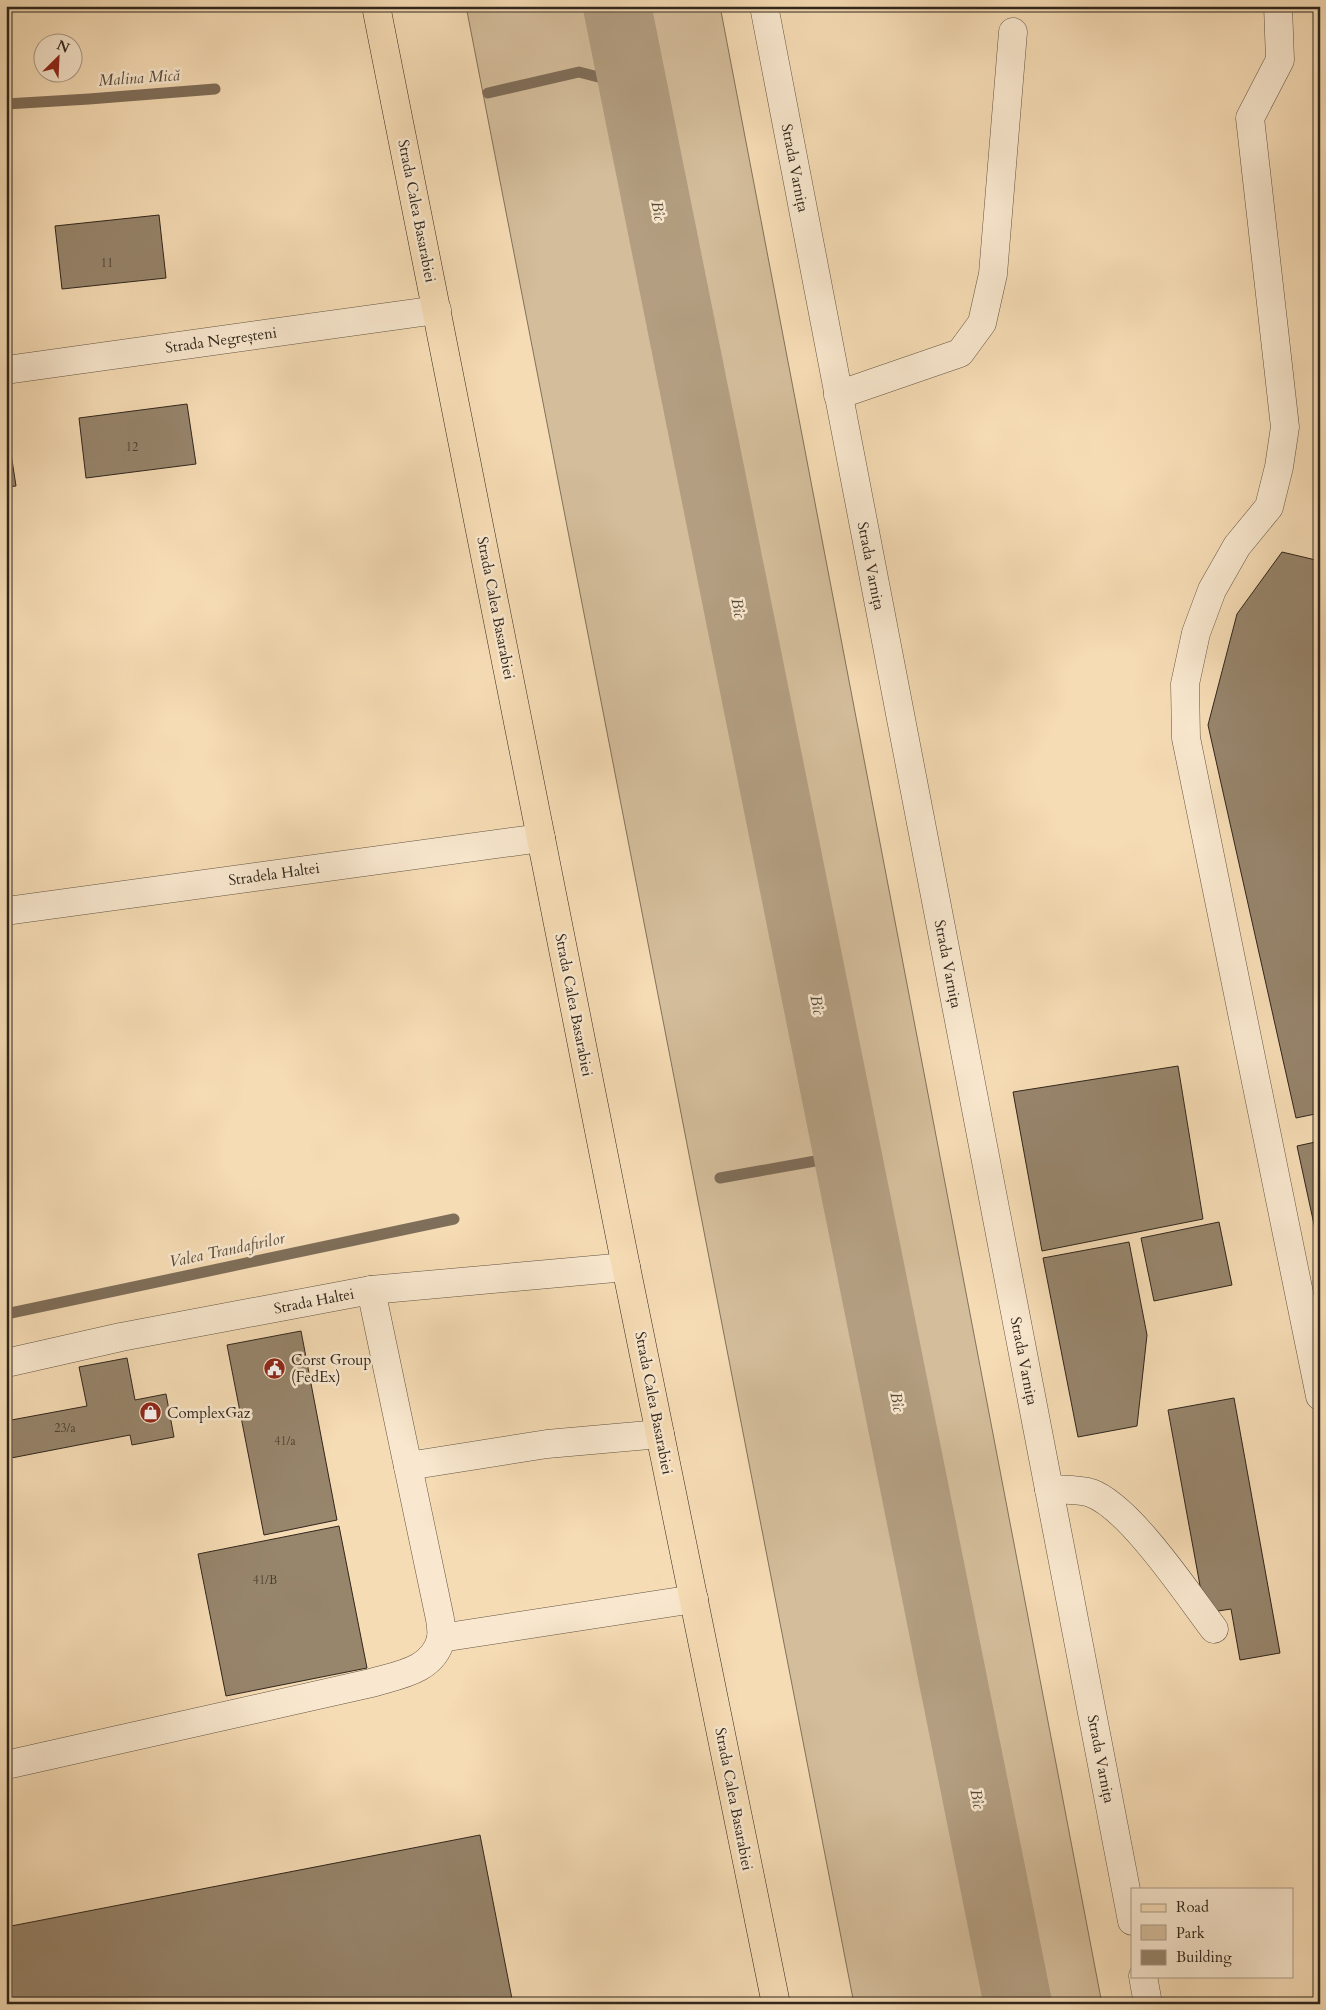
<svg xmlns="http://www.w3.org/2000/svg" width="1326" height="2010" viewBox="0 0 1326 2010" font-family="Cardo,serif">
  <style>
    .green { fill: #d4bd9b; stroke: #82725c }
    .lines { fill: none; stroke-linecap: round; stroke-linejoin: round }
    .stream { stroke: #7f6e59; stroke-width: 11 }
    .river { stroke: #b39e81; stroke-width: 68 }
    .building { fill: #97856c; stroke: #30261c }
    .minor-casing { stroke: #625442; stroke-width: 29 }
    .major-casing { stroke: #30261c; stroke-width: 29 }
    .minor { stroke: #f9e8cf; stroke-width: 28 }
    .major { stroke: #f6dcb5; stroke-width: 28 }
    .labels { text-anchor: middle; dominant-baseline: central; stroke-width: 5; stroke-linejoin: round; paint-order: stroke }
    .number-label { font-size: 12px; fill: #4a3e30 }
    .street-label { font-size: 15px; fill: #30261c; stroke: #f9e8cf }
    .poi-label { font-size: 15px; fill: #30261c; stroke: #f9e8cf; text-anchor: start }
    .water-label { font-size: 16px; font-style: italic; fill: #574a3a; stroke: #f9e8cf }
  </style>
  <rect width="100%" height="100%" fill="#f6dcb5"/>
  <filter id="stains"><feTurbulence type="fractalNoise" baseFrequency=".004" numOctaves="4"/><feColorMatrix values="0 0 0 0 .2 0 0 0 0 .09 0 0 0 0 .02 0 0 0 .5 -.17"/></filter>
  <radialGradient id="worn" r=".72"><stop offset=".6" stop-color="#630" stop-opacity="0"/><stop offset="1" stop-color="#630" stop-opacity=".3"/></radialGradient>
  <path class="green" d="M466 6H720L1102 2004H854Z"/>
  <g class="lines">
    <g class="stream">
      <path d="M488 93 579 72 633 86"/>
      <path d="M6 104 89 99 215 89"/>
      <path d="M720 1178 849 1155"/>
      <path d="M6 1314 454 1219"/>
    </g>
    <path class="river" d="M617 6 1018 2004"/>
  </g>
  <g class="building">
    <path d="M159 215 166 278 62 289 55 226Z"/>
    <path d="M187 404 196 464 86 478 79 418Z"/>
    <path d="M6 421 16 486 6 487Z"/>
    <path d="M1282 552 1320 561V1113L1296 1118 1208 725 1237 614Z"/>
    <path d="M1178 1066 1203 1219 1042 1251 1013 1092Z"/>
    <path d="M1320 1141V1252L1297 1146Z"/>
    <path d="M1219 1222 1232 1285 1154 1301 1141 1238Z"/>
    <path d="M1129 1242 1147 1335 1137 1426 1078 1437 1043 1258Z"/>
    <path d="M301 1331 337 1520 264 1535 227 1345Z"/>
    <path d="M127 1358 135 1400 166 1394 174 1437 132 1445 130 1435 6 1459V1421L87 1406 79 1367Z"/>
    <path d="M1234 1398 1280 1653 1240 1660 1231 1609 1205 1613 1168 1410Z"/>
    <path d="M339 1526 367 1668 226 1696 198 1554Z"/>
    <path d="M480 1835 513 2004H6V1927Z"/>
  </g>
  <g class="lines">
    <defs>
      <g id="minor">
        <path d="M764 6 1132 1921"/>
        <path d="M1278 6 1280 60 1250 118 1285 427 1279 467 1269 507 1237 546 1212 590 1196 633 1185 684 1186 738 1320 1396"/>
        <path d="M6 370 437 310"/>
        <path d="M838 395 960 353 982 323 993 274 1013 32"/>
        <path d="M6 911 541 838"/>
        <path d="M6 1363 121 1337 371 1290 626 1267"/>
        <path d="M408 1466 547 1444 660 1434"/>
        <path d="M1049 1489C1062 1490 1079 1489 1091 1493 1130 1507 1188 1595 1214 1629"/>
        <path d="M441 1638 694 1599"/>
        <path d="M6 1765 371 1683C398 1675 433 1671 441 1639 442 1633 441 1626 440 1619L371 1290"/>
        <path d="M1143 1976 1148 2004"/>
      </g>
      <path id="major" d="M376 6 626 1267 776 2004"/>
    </defs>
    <use href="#minor" class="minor-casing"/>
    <use href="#major" class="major-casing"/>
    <use href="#minor" class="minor"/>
    <use href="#major" class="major"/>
  </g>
  <defs>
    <symbol id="civic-disc" viewBox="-11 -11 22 22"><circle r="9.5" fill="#8f2418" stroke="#f9e8cf"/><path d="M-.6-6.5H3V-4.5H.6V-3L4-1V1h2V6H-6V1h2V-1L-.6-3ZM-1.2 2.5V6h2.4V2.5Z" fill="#fff"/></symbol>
    <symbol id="shop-disc" viewBox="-11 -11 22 22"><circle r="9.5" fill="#8f2418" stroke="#f9e8cf"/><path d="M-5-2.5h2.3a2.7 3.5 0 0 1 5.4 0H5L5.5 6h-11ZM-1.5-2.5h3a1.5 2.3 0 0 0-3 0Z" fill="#fff"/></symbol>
  </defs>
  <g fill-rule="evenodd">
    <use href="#civic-disc" x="262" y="1356" width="25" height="25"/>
    <use href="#shop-disc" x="138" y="1400" width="25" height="25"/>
  </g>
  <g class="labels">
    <g class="number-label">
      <text x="107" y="263">11</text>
      <text x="132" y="447">12</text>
      <text x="65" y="1428">23/a</text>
      <text x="285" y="1441">41/a</text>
      <text x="265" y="1580">41/B</text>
    </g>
    <g class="street-label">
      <text transform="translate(795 168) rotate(79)">Strada Varnița</text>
      <text transform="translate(417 211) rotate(79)">Strada Calea Basarabiei</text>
      <text transform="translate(221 340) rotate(-8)">Strada Negreșteni</text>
      <text transform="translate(871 566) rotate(79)">Strada Varnița</text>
      <text transform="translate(496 608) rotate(79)">Strada Calea Basarabiei</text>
      <text transform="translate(274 874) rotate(-8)">Stradela Haltei</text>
      <text transform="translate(948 964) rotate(79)">Strada Varnița</text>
      <text transform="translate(574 1005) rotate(79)">Strada Calea Basarabiei</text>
      <text transform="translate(314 1301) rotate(-11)">Strada Haltei</text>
      <text transform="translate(1024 1361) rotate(79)">Strada Varnița</text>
      <text transform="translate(654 1403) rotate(79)">Strada Calea Basarabiei</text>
      <text transform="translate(1101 1759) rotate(79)">Strada Varnița</text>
      <text transform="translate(734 1799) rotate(79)">Strada Calea Basarabiei</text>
    </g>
    <g class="poi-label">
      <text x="291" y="1360">Corst Group<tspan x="291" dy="17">(FedEx)</tspan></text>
      <text x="167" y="1413">ComplexGaz</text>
    </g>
    <g class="water-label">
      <text transform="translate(139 78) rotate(-4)">Malina Mică</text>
      <text transform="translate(658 211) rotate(79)">Bîc</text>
      <text transform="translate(738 608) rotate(79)">Bîc</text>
      <text transform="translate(817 1005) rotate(79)">Bîc</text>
      <text transform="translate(227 1250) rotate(-12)">Valea Trandafirilor</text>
      <text transform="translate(897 1402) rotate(79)">Bîc</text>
      <text transform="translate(977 1799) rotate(79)">Bîc</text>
    </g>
  </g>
  <rect width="1326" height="2010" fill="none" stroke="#f6dcb5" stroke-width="25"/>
  <rect x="8" y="8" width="1311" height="1995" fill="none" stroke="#30261c" stroke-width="2.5"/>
  <rect x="12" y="12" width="1301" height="1985" fill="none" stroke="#30261c"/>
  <rect x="1131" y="1888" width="162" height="90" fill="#f9e8cf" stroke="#a99a87"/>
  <rect x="1141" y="1904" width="25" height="8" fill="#f6dcb5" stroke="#a99a87"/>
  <text x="1176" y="1912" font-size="15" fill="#30261c">Road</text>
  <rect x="1141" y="1925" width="25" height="15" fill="#d4bd9b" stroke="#a99a87"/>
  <text x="1176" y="1938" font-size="15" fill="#30261c">Park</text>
  <rect x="1141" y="1950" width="25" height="15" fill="#97856c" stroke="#a99a87"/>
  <text x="1176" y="1962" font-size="15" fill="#30261c">Building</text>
  <g transform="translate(58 58) rotate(24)"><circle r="24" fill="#f9e8cf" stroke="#a99a87"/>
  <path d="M0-4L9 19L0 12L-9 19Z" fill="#8f2418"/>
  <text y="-8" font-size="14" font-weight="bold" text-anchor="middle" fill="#30261c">N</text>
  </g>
  <rect width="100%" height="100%" filter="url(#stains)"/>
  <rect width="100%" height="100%" fill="url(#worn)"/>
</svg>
